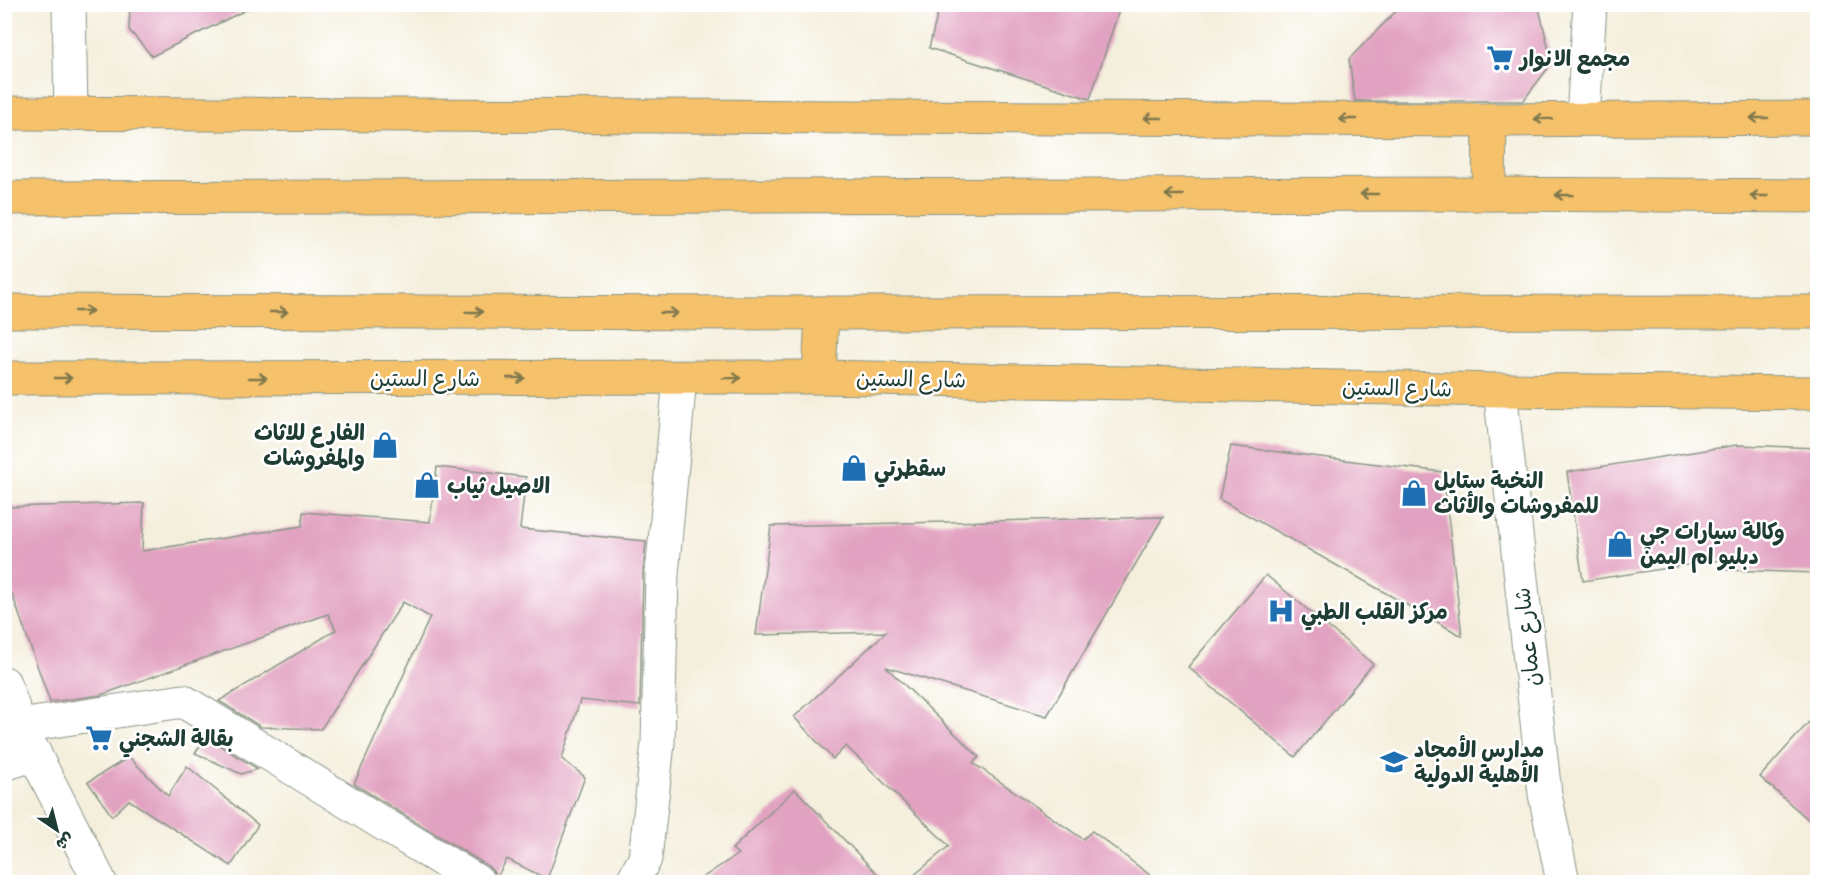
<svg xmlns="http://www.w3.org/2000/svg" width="1822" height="887" viewBox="0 0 1822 887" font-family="Itim,'Playpen Sans Arabic',sans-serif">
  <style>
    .building { fill: #e2a2c1 }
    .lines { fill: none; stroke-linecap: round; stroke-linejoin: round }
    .minor-casing { stroke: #8a9688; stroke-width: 35 }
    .primary-casing { stroke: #8a9688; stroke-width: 35 }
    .trunk-casing { stroke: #8a9688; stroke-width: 35 }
    .minor { stroke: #fff; stroke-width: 33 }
    .primary { stroke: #f5c16b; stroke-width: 33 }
    .trunk { stroke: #f5c16b; stroke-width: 33 }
    .oneway { stroke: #7f784d }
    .labels { text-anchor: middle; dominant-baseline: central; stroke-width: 5; stroke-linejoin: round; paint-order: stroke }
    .poi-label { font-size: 22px; font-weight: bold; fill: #1f3d34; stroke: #fff; text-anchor: start }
    .street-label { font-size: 22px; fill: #1f3d34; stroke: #fff }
  </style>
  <rect width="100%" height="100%" fill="#fff"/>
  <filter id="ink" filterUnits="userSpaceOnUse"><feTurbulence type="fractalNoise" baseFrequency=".0167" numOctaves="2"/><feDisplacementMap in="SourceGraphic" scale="12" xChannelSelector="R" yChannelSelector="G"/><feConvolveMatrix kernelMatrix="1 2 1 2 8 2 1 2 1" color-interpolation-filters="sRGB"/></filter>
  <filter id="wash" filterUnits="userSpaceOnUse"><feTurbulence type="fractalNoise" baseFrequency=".008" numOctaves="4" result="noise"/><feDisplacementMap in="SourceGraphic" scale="24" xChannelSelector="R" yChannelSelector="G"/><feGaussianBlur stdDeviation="1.35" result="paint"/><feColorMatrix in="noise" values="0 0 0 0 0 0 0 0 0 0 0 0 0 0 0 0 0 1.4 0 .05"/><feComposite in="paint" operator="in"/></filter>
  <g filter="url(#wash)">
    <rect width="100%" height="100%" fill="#f4efdd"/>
    <g id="blocks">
      <g class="building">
        <path d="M130 4H258L152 56 129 30Z"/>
        <path d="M940 4H1121L1090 99 929 48Z"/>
        <path d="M1403 4H1538L1552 63 1523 101H1355L1349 59Z"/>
        <path d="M1737 445 1818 448V573L1727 570V559L1583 581 1567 472Z"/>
        <path d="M1231 446 1443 472 1462 636 1219 499Z"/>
        <path d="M437 467 526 477 520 529 646 541 643 573 640 706 580 700 562 759 585 777 547 879 507 859 496 879 494 873 488 866 354 784 430 617 403 602 321 729 261 727 219 701 336 630 328 614 101 695 50 702 12 594 4 596V507L144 503 142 551 302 526 303 512 430 522Z"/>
        <path d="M1163 517 1047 716 886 667 979 757 973 763 1083 839 1092 831 1159 882H906L949 846 846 746 833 759 794 717 886 632 756 635 771 526Z"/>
        <path d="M1266 575 1373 664 1295 757 1188 667Z"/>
        <path d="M1818 712V828L1760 777Z"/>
        <path d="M206 737 258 769 241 774 195 753Z"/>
        <path d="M129 757 168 796 187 766 258 825 231 866 129 800 112 816 88 782Z"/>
        <path d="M795 789 885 882H696L738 854 732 849Z"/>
      </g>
    </g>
  </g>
  <g filter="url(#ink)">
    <use href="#blocks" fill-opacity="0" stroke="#8a9688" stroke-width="1.5"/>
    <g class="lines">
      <defs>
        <g id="minor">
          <path d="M69 4 71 114"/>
          <path d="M1583 118 1590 4"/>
          <path d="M1500 390 1545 794 1563 882"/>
          <path d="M4 683 20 726 100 882"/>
          <path d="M20 726 183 701 478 882"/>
          <path d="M4 764 35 754"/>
          <path d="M632 882 645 859 658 743 662 574 680 378"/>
        </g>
        <g id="primary">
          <path d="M4 113 1490 120 1818 118"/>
          <path d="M4 378 819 377 1500 390 1818 393"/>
        </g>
        <g id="trunk">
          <path d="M1489 194 1490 120"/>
          <path d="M4 198 1489 194 1818 196"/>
          <path d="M4 311 822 313 1818 312"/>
          <path d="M819 377 822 313"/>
        </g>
      </defs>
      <use href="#minor" class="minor-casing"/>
      <use href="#primary" class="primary-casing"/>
      <use href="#trunk" class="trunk-casing"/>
      <use href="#minor" class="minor"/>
      <use href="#primary" class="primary"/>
      <use href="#trunk" class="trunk"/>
    </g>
    <defs><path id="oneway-shaft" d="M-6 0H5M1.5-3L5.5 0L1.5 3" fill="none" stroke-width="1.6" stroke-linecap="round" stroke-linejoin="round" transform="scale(1.5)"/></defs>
    <g class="oneway">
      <use href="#oneway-shaft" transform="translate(1153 118) rotate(-180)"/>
      <use href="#oneway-shaft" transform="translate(1759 118) rotate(180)"/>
      <use href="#oneway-shaft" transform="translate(1348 119) rotate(-180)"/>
      <use href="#oneway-shaft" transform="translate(1543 119) rotate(179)"/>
      <use href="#oneway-shaft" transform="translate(1369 194) rotate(180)"/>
      <use href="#oneway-shaft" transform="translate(1174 195) rotate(180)"/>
      <use href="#oneway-shaft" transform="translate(1564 195) rotate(-180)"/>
      <use href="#oneway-shaft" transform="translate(1759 196) rotate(-180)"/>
      <use href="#oneway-shaft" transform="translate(84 311)"/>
      <use href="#oneway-shaft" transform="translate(279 312)"/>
      <use href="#oneway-shaft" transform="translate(474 312)"/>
      <use href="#oneway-shaft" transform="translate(669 313)"/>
      <use href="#oneway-shaft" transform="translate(63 378)"/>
      <use href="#oneway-shaft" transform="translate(258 378)"/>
      <use href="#oneway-shaft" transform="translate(516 378)"/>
      <use href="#oneway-shaft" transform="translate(732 378) rotate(-1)"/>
    </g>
  </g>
  <defs>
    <symbol id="supermarket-bare" viewBox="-9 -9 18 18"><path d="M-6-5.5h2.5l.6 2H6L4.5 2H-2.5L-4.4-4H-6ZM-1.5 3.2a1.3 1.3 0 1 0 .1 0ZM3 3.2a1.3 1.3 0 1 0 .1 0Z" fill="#1f6fb2" stroke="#fff" stroke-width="2.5" paint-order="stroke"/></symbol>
    <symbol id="shop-bare" viewBox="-9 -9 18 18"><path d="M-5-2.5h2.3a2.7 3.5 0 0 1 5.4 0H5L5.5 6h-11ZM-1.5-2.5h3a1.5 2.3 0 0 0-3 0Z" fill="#1f6fb2" stroke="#fff" stroke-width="2.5" paint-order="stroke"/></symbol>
    <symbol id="hospital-bare" viewBox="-9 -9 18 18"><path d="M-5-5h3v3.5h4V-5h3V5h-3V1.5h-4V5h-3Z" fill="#1f6fb2" stroke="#fff" stroke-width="2.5" paint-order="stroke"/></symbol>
    <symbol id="school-bare" viewBox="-9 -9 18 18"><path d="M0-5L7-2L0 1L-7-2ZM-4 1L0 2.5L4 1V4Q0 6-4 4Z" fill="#1f6fb2" stroke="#fff" stroke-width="2.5" paint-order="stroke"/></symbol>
  </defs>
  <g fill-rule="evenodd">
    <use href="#supermarket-bare" x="1481" y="39" width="38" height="38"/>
    <use href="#shop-bare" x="366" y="426" width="38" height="38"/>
    <use href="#shop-bare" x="835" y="449" width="38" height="38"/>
    <use href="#shop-bare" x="408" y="466" width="38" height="38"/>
    <use href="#shop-bare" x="1395" y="474" width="38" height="38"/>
    <use href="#shop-bare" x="1601" y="525" width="38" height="38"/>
    <use href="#hospital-bare" x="1262" y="592" width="38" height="38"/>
    <use href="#supermarket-bare" x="80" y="719" width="38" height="38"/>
    <use href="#school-bare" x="1375" y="743" width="38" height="38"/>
  </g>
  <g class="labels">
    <g class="poi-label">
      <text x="1520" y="58">مجمع الانوار</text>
      <text x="365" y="432" text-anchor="end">الفارع للاثاث<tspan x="365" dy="25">والمفروشات</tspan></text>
      <text x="874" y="468">سقطرتي</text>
      <text x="1434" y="480">النخبة ستايل<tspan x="1434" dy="25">للمفروشات والأثاث</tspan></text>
      <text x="447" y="485">الاصيل ثياب</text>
      <text x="1640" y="531">وكالة سيارات جي<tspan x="1640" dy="25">دبليو ام اليمن</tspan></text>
      <text x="1301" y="611">مركز القلب الطبي</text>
      <text x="119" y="738">بقالة الشجني</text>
      <text x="1414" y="749">مدارس الأمجاد<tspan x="1414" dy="25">الأهلية الدولية</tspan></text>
    </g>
    <g class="street-label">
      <text x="425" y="378">شارع الستين</text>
      <text transform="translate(911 379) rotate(1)">شارع الستين</text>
      <text transform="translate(1397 388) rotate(1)">شارع الستين</text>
      <text transform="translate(1527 637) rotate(-96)">شارع عمان</text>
    </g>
  </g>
  <rect width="1822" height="887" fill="none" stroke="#fff" stroke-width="24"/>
  <g transform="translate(57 830) rotate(145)" stroke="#ffffff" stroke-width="4.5" paint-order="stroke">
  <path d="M0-4.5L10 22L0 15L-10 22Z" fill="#1f3d34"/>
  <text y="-9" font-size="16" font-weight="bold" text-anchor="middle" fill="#1f3d34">ش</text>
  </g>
</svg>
